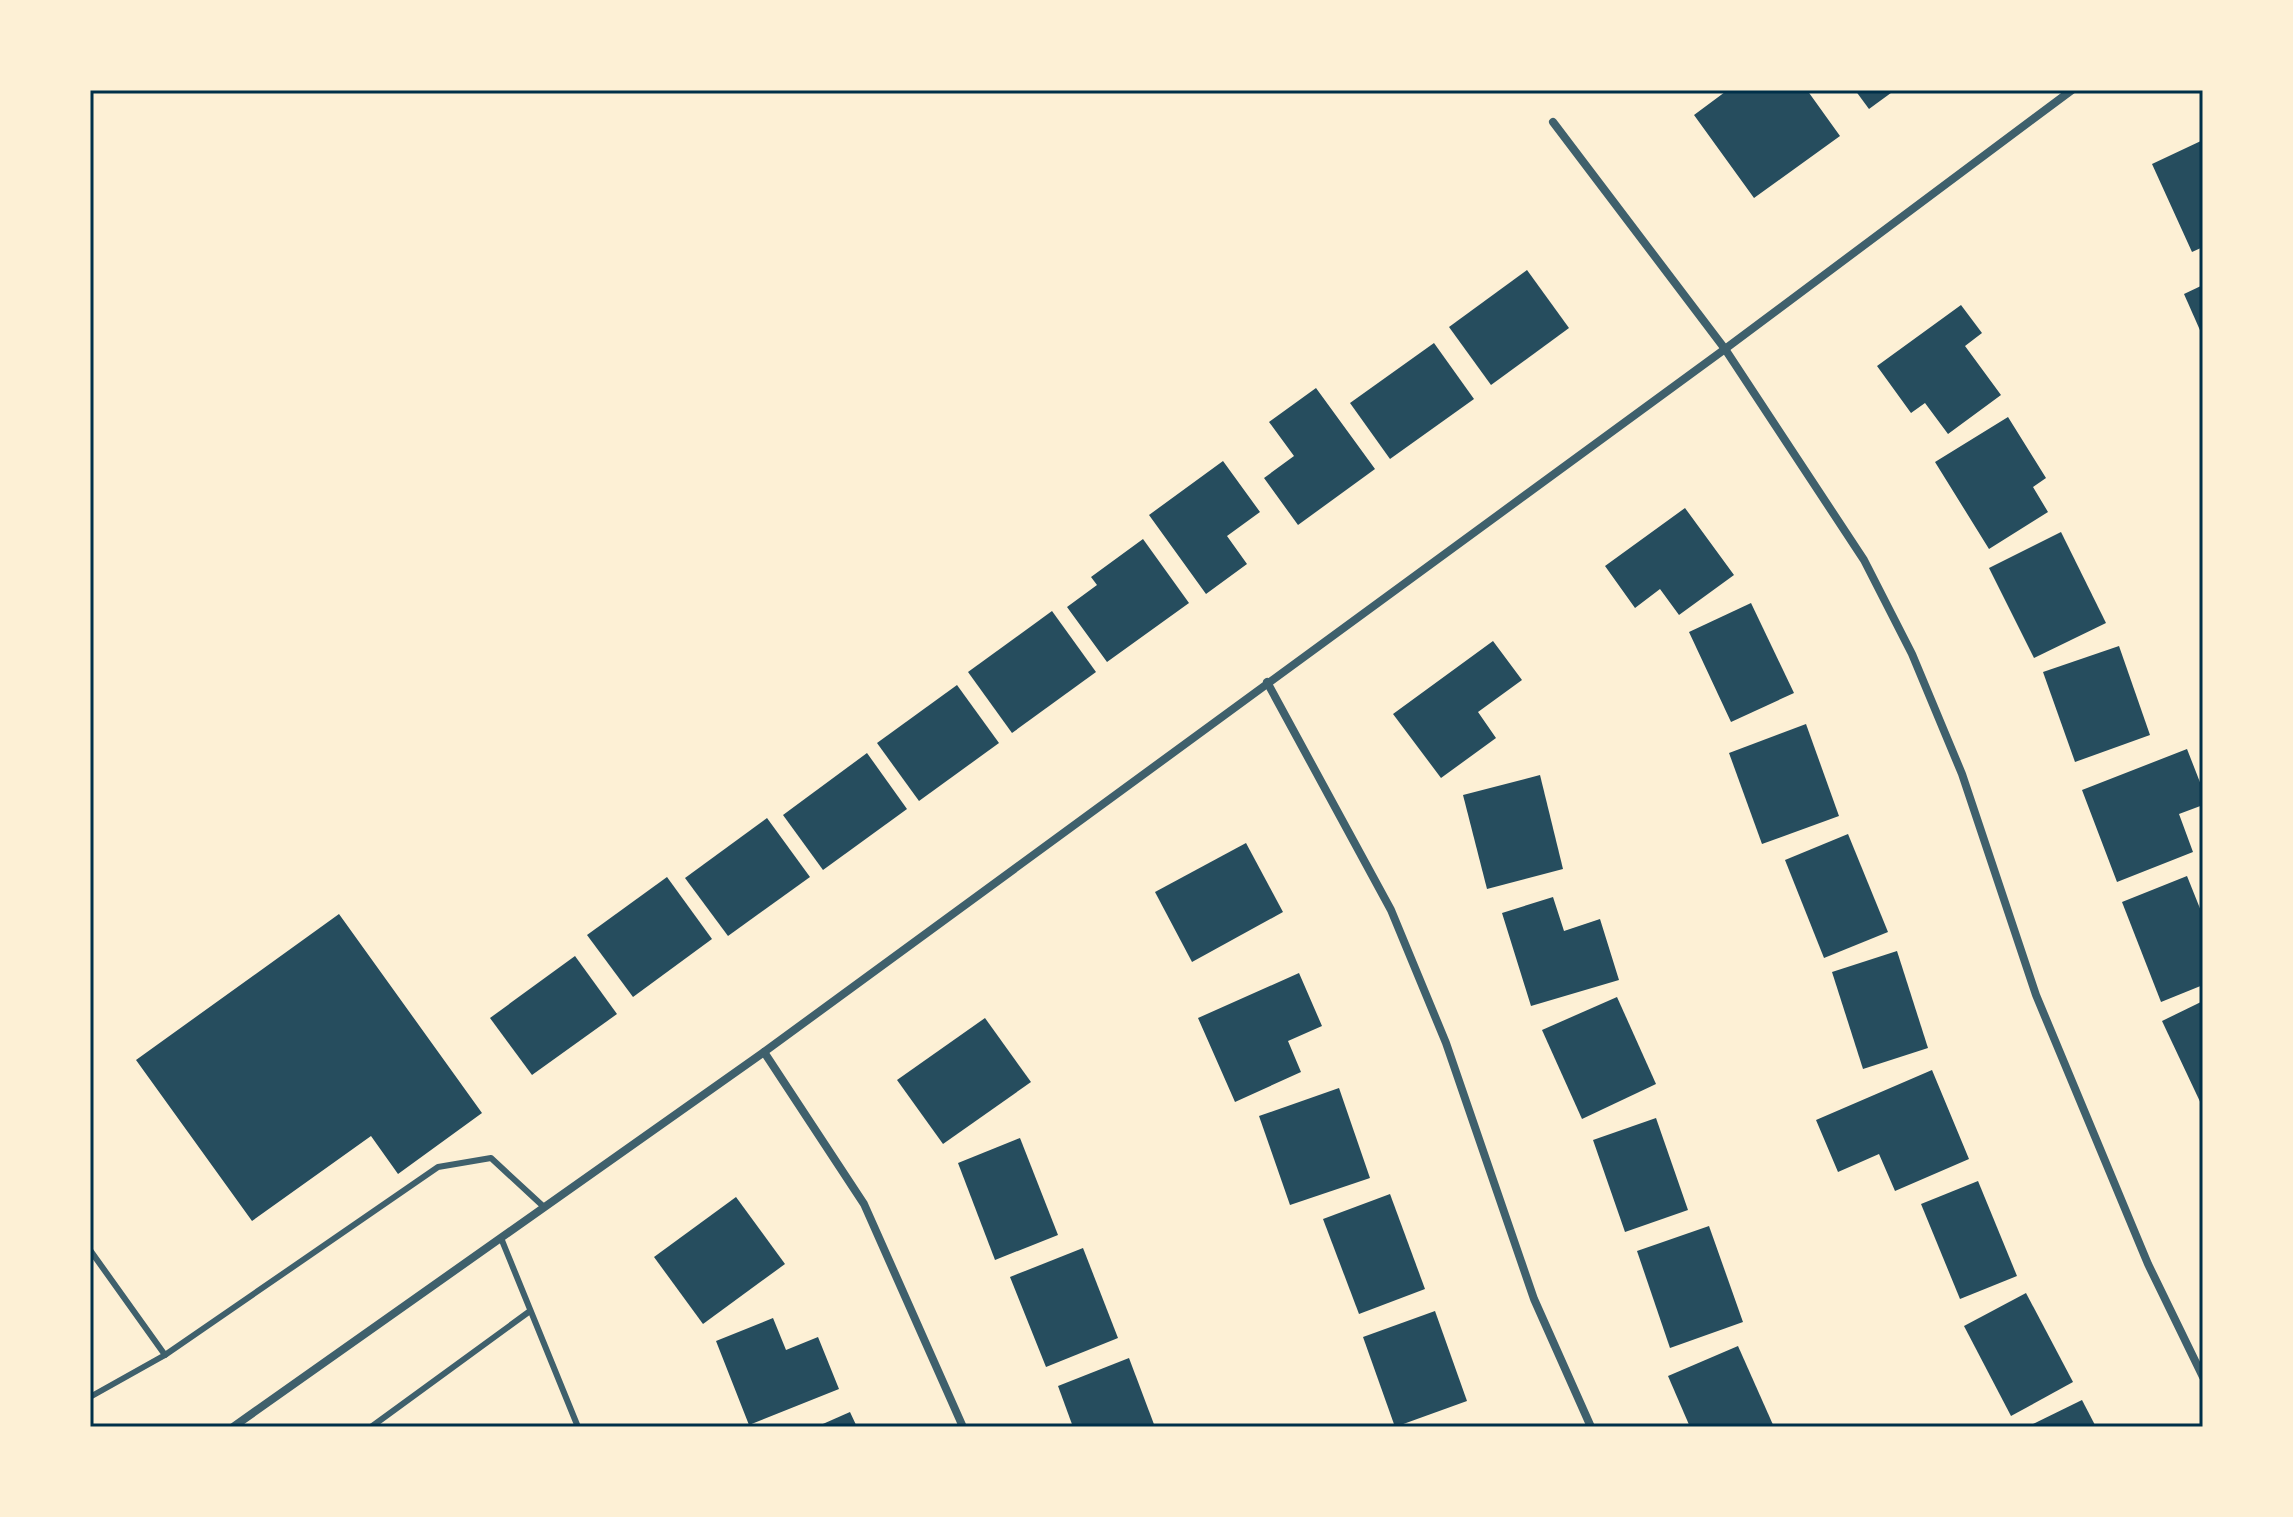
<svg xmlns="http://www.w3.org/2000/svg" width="2293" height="1517" viewBox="0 0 2293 1517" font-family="'Public Sans',sans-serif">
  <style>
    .building { fill: #264d5e }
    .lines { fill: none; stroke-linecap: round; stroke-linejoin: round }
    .service { stroke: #3f606c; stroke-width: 6 }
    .minor { stroke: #3f606c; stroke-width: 8 }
    .neatline { fill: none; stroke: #003049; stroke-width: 3 }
  </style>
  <rect width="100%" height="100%" fill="#fdf0d5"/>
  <g class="building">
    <path d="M1724 90H1807L1840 136 1754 198 1694 115 1725 92Z"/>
    <path d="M1855 90H1895L1869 109Z"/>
    <path d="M2203 140V247L2192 252 2152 164Z"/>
    <path d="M1527 270 1569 328 1491 385 1449 327Z"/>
    <path d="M2203 285V337L2184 294Z"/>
    <path d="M1961 305 1982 333 1965 346 2001 395 1948 434 1925 403 1911 413 1877 366Z"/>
    <path d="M1434 343 1474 399 1390 459 1350 403Z"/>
    <path d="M1316 388 1375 469 1298 525 1264 478 1294 456 1269 422Z"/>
    <path d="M2008 417 2046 478 2033 487 2048 512 1989 549 1935 462Z"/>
    <path d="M1223 461 1260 512 1227 536 1247 564 1206 594 1149 515Z"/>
    <path d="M1685 508 1734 575 1679 615 1660 589 1635 608 1605 566Z"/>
    <path d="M2061 532 2106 623 2034 658 1989 568Z"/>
    <path d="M1143 539 1189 603 1107 662 1067 607 1097 585 1091 577Z"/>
    <path d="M1751 603 1794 693 1731 722 1689 632Z"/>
    <path d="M1052 611 1096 672 1012 733 968 672Z"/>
    <path d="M1493 641 1522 680 1478 712 1496 738 1441 778 1393 714Z"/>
    <path d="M2119 646 2150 735 2075 762 2043 672Z"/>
    <path d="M957 685 999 743 919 801 877 743Z"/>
    <path d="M1806 724 1839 816 1762 844 1729 753Z"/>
    <path d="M2187 749 2203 790V805L2179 814 2193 852 2117 882 2082 790Z"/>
    <path d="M867 753 907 809 823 870 783 815Z"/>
    <path d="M1540 775 1563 869 1487 889 1463 795Z"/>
    <path d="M767 818 810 877 728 936 685 878Z"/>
    <path d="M1848 834 1888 932 1824 958 1785 860Z"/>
    <path d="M1246 843 1283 912 1192 962 1155 892Z"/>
    <path d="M2187 876 2203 916V985L2161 1002 2122 902Z"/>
    <path d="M667 877 712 939 633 997 587 935Z"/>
    <path d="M1553 897 1564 931 1600 919 1619 980 1531 1006 1502 913Z"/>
    <path d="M339 914 482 1113 398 1174 371 1136 252 1221 136 1060Z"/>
    <path d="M1897 951 1928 1048 1863 1069 1832 972Z"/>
    <path d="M575 956 617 1014 532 1075 490 1018Z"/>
    <path d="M1299 973 1322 1026 1288 1041 1301 1072 1235 1102 1198 1018Z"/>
    <path d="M1617 997 1656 1084 1582 1119 1542 1030Z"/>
    <path d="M2203 1001V1108L2162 1021Z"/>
    <path d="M985 1018 1031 1082 943 1144 897 1080Z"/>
    <path d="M1932 1070 1969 1159 1895 1191 1879 1154 1838 1172 1816 1120Z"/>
    <path d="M1339 1088 1370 1178 1290 1205 1259 1116Z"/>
    <path d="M1656 1118 1688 1210 1625 1232 1593 1140Z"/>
    <path d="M1020 1138 1058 1235 995 1260 958 1163Z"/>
    <path d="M1978 1181 2017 1276 1960 1299 1921 1204Z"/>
    <path d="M1390 1194 1425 1289 1359 1314 1323 1219Z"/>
    <path d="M736 1197 785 1264 703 1324 654 1257Z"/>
    <path d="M1709 1226 1743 1322 1670 1348 1637 1251Z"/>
    <path d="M1083 1248 1118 1338 1046 1367 1010 1277Z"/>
    <path d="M2026 1293 2073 1382 2011 1416 1964 1326Z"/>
    <path d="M1435 1311 1467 1401 1395 1427 1363 1337Z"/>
    <path d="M773 1318 786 1350 818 1337 839 1389 749 1425 716 1341Z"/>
    <path d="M1738 1346 1774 1427H1690L1668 1376Z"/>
    <path d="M1129 1358 1155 1427H1073L1058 1386Z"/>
    <path d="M2082 1400 2096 1427H2027Z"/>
    <path d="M850 1412 857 1427H816Z"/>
  </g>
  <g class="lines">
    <g class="service">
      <path d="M501 1238 578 1427"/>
      <path d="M90 1250 165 1355 90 1397"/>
      <path d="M165 1355 438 1167 491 1158 544 1207"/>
      <path d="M371 1427 530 1311"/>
    </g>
    <g class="minor">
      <path d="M1553 122 1725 349 1864 560 1912 654 1962 774 2036 995 2148 1264 2203 1377"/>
      <path d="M1267 682 1391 910 1446 1043 1534 1299 1591 1427"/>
      <path d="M764 1052 864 1204 963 1427"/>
      <path d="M233 1427 764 1052 1725 349 2072 90"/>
    </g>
  </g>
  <rect width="2293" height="1517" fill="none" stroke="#fdf0d5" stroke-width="184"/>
  <rect x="92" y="92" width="2109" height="1333" class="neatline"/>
</svg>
